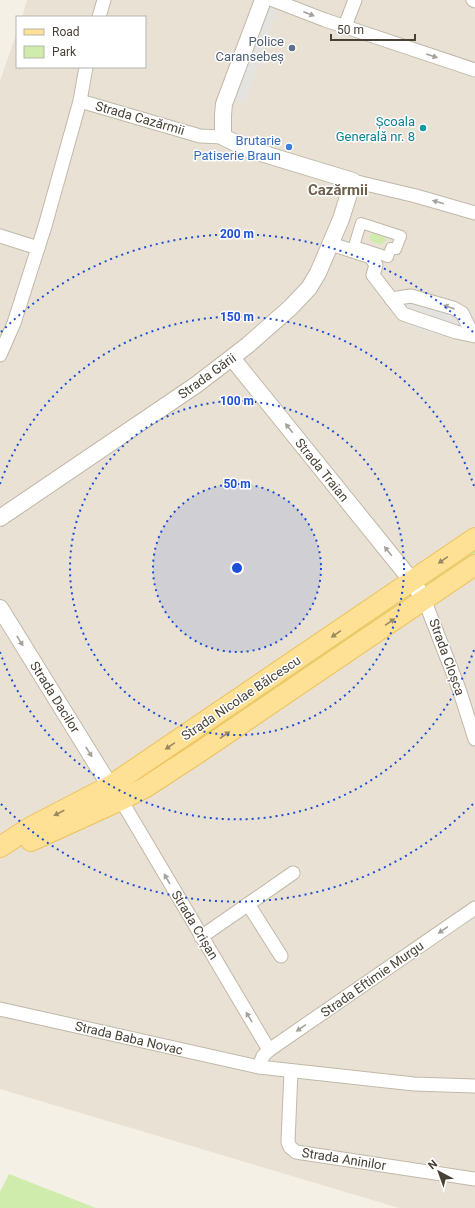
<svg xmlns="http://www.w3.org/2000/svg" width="475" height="1208" viewBox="0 0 475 1208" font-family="Roboto,sans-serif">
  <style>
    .residential { fill: #e9e2d4 }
    .green { fill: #cfecac }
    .parking { fill: #e5e3df }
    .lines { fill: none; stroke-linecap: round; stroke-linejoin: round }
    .pedestrian-casing { stroke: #c1b8a8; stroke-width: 12 }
    .minor-casing { stroke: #c1b8a8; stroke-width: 15 }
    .tertiary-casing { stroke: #c1b8a8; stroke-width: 18 }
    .primary-casing { stroke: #eec25b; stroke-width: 22 }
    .pedestrian { stroke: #fff; stroke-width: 10 }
    .minor { stroke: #fff; stroke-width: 13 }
    .tertiary { stroke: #fff; stroke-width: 16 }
    .primary { stroke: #ffe195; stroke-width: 20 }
    .oneway { fill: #a4a09a }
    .oneway2 { fill: #9a8960 }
    .ring { fill: none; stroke: #1d4ed8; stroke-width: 2; stroke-dasharray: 2 4 }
    .service-dot { fill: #5c6f8a; stroke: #fff; stroke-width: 1.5 }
    .culture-dot { fill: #0f9aa8; stroke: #fff; stroke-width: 1.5 }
    .shop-dot { fill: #3f7fe0; stroke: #fff; stroke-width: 1.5 }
    .labels { text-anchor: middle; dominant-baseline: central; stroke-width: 3; stroke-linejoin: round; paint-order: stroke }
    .service-label { font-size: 13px; fill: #4e5e75; stroke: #fff; text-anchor: end }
    .street-label { font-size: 13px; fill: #484135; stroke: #fff }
    .culture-label { font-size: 13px; fill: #0d838f; stroke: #fff; text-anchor: end }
    .shop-label { font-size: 13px; fill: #366cbe; stroke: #fff; text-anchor: end }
    .quarter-label { font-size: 15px; font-weight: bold; fill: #6c5f4b; stroke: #fff }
    .centre { fill: #1d4ed8; stroke: #fff; stroke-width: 2 }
    .ring-label { font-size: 12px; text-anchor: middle; font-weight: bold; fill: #1d4ed8; stroke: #fff; stroke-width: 3; stroke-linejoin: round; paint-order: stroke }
  </style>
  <rect width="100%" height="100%" fill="#f5f0e6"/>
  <path class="residential" d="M27 0H475V1208H399L0 1089V81L17 31V67H145V17H22Z"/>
  <g class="green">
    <path d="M376 233 384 236 386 241 382 244C376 244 372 243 369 238L371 234Z"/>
    <path d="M475 546V556L431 583 429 579Z"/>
    <path d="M400 598 404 599 403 604 126 790 122 785Z"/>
    <path d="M9 1174 96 1208H0V1192Z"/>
  </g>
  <g class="parking">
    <path d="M264 5 276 11 245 103 231 98Z"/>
    <path d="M402 289 458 306 465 323 452 331 439 329 436 335 407 325V317L391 290Z"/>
  </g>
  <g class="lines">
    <defs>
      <path id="pedestrian" d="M361 223 401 236 396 249 391 248 388 257 354 246Z"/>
      <g id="minor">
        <path d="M273 0 325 20 475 70"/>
        <path d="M473 0 475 1"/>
        <path d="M99 17 104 0"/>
        <path d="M345 26 355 0"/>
        <path d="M80 101 200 136 223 137"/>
        <path d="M353 181 416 196 475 213"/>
        <path d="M0 236 38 248"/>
        <path d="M331 244 371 257 376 265 373 275 403 314 456 332 475 336"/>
        <path d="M391 299 411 296 453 308 462 313 473 335"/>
        <path d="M0 355 14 323 45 226 80 101 86 67"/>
        <path d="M424 599 459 689 475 739"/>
        <path d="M116 794 121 800 269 1050"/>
        <path d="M248 904 281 956"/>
        <path d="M201 937 293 873"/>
        <path d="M0 1009 259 1067 263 1056 269 1050 475 908"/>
        <path d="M259 1067 414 1084 475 1086"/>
        <path d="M291 1071 288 1142 290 1147 296 1152 475 1179"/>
      </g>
      <g id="tertiary">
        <path d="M232 358 412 581 424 599"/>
        <path d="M0 518 196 385 248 345 291 307 309 288 318 273 341 219 353 181 248 149 223 137V115L224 104 263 0"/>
        <path d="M0 608 110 786"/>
      </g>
      <g id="primary">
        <path d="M31 841 121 800 146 787 198 753 475 565"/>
        <path d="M0 847 31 827 110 786 475 538"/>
      </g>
    </defs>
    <use href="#pedestrian" class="pedestrian-casing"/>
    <use href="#minor" class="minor-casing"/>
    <use href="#tertiary" class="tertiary-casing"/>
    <use href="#primary" class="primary-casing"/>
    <use href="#pedestrian" class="pedestrian"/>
    <use href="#minor" class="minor"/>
    <use href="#tertiary" class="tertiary"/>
    <use href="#primary" class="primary"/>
  </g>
  <defs><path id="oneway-solid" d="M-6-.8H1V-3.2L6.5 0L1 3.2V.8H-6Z"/></defs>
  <g class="oneway">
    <use href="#oneway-solid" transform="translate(309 14) rotate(21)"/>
    <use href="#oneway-solid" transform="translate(432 56) rotate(19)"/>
    <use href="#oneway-solid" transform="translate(438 202) rotate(-164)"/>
    <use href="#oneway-solid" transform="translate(449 307) rotate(-161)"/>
    <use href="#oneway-solid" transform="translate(289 428) rotate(-129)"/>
    <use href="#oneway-solid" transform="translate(388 551) rotate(-129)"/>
    <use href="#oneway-solid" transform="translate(20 641) rotate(58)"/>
    <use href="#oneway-solid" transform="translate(89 752) rotate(58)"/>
    <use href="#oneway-solid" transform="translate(167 879) rotate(-120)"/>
    <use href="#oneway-solid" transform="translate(443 930) rotate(145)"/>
    <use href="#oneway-solid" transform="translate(249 1017) rotate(-121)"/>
    <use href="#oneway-solid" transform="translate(301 1028) rotate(145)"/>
  </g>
  <g class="oneway2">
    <use href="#oneway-solid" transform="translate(443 560) rotate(145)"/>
    <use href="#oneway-solid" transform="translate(390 622) rotate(-34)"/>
    <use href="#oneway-solid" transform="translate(336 634) rotate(146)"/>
    <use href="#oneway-solid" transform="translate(225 735) rotate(-34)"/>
    <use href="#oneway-solid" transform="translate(170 746) rotate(146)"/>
    <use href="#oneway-solid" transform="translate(59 813) rotate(153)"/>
  </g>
  <circle cx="237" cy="568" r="84" fill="#1d4ed8" fill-opacity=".12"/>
  <g class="ring">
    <circle cx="237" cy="568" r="84"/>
    <circle cx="237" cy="568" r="167"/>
    <path d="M474 650A251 251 0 0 1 0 652M0 484A251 251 0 0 1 474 486"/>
    <path d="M473 804A334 334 0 0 1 1 804M1 332A334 334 0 0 1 473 332"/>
  </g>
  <circle class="service-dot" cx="292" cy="48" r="4"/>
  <circle class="culture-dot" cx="423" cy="128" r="4"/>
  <circle class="shop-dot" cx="289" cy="147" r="4"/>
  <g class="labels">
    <g class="service-label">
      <text x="284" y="41">Police<tspan x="284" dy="15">Caransebeș</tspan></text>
    </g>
    <g class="street-label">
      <text transform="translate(140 118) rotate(16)">Strada Cazărmii</text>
      <text transform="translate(207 376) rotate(-36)">Strada Gării</text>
      <text transform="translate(322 470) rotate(51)">Strada Traian</text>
      <text transform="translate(447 657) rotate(70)">Strada Cloșca</text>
      <text transform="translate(55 697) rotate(58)">Strada Dacilor</text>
      <text transform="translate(241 698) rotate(-34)">Strada Nicolae Bălcescu</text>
      <text transform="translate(195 925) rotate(59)">Strada Crișan</text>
      <text transform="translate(372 979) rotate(-35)">Strada Eftimie Murgu</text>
      <text transform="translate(129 1038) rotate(13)">Strada Baba Novac</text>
      <text transform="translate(344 1159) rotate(9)">Strada Aninilor</text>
    </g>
    <g class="culture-label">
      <text x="415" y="121">Școala<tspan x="415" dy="15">Generală nr. 8</tspan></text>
    </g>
    <g class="shop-label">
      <text x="281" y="140">Brutarie<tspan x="281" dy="15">Patiserie Braun</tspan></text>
    </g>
    <g class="quarter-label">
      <text x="338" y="190">Cazărmii</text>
    </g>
  </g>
  <circle cx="237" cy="568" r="6" class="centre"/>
  <g class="ring-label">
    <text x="237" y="238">200 m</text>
    <text x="237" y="321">150 m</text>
    <text x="237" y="405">100 m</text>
    <text x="237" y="488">50 m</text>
  </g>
  <rect x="16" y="16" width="130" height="52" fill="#ffffff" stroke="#b6b3ae"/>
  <rect x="24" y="29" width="20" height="6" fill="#ffe195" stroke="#b6b3ae"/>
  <text x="52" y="36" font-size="12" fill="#484135">Road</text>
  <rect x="24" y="46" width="20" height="12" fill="#cfecac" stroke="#b6b3ae"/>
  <text x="52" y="56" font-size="12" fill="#484135">Park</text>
  <g transform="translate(439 1172) rotate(319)" stroke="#ffffff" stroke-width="3" paint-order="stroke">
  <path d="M0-3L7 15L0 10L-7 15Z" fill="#484135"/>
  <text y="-6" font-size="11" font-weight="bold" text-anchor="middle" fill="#484135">N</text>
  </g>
  <path d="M331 34v6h84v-6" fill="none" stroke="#484135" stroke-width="2"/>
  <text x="337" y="34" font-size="12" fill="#484135" stroke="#ffffff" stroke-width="3" paint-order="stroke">50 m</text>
</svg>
